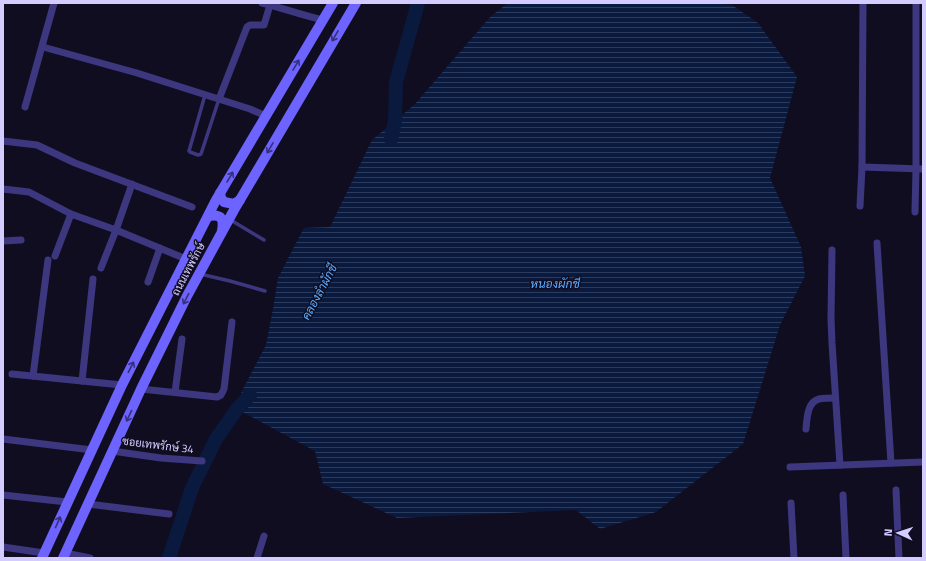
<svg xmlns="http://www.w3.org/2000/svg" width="926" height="561" viewBox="0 0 926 561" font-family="'Titillium Web',Sarabun,sans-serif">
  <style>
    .water { fill: url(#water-rules) }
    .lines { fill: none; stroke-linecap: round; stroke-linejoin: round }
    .river { stroke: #091a3e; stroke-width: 14 }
    .lane { stroke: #3d3780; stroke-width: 3.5 }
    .street { stroke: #3d3780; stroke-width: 7 }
    .secondary { stroke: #6d63ff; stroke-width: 10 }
    .oneway { stroke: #362f7a }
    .labels { text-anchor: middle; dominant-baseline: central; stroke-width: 3; stroke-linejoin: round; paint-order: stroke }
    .street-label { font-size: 11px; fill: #d4ccff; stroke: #110d21 }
    .water-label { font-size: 12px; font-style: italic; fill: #5aacff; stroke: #110d21 }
  </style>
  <defs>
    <pattern id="water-rules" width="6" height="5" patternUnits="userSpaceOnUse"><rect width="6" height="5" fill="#091a3e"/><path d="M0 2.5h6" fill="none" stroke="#2c3a5b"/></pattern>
  </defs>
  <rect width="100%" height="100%" fill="#110d21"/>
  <path class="water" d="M508 3H711L732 5 758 23 797 77 770 178 801 247 805 276 780 325 743 444 656 512 600 529 576 510 397 518 323 484 315 451 237 409 242 391 266 345 273 309 278 278 304 228 330 227 372 140 414 105 491 16Z"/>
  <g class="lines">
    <g class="river">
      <path d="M391 139 395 121 396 82 418 3"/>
      <path d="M169 558 192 488 216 439 237 409 250 395"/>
    </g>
    <g class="lane">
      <path d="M205 95 189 151 190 152 198 155 201 154 219 99"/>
      <path d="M229 219 264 240"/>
      <path d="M200 274 230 281 265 291"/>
    </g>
    <g class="street">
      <path d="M262 3C282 8 302 15 323 20"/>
      <path d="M43 47 137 73 250 109 266 116"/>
      <path d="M219 99 247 27 250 25H264L270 5"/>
      <path d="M25 107 54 3"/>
      <path d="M3 141 37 145 75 163 192 207"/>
      <path d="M862 167 923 169"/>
      <path d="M3 189 29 192 71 214 116 230 186 259"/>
      <path d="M860 206 862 167 863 3"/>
      <path d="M915 212 916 169V3"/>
      <path d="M3 241 21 240"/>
      <path d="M877 243 891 463"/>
      <path d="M832 250 831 318 832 343 840 465"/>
      <path d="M55 256 71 214"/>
      <path d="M101 268 116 230 132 184"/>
      <path d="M148 282 160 248"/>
      <path d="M12 374 122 385"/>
      <path d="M33 376 48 260"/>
      <path d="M82 381 93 279"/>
      <path d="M141 389 217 397 221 395 224 389 232 322"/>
      <path d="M175 392 182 339"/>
      <path d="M806 429C807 419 807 402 819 399 825 398 830 398 835 398"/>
      <path d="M3 439 92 450"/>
      <path d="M112 451 161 458 202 461"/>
      <path d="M790 467 923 462"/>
      <path d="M896 490 899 558"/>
      <path d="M3 495 67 502"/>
      <path d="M843 495 846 558"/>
      <path d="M791 503 794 558"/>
      <path d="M88 504 169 514"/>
      <path d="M3 547 44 553"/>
      <path d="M65 553 90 558"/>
      <path d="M257 558 264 536"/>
    </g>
    <g class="secondary">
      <path d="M220 193 221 198 224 202 234 204 240 200"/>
      <path d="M209 216C222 214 224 219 222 231"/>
      <path d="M42 558 122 385 216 200 333 3"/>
      <path d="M63 558 141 389 187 296 234 210 356 3"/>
    </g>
  </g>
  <defs><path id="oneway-shaft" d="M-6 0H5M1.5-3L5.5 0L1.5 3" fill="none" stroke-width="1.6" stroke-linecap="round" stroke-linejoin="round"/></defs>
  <g class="oneway">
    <use href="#oneway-shaft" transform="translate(335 36) rotate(120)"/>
    <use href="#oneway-shaft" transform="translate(296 65) rotate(-59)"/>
    <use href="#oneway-shaft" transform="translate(270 148) rotate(120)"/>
    <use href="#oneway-shaft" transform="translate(230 177) rotate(-59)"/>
    <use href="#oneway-shaft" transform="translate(186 299) rotate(117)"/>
    <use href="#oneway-shaft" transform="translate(131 367) rotate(-63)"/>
    <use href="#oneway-shaft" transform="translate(129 416) rotate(115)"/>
    <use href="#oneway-shaft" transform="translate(58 522) rotate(-66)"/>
  </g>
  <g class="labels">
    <g class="street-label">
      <text transform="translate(188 269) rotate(-62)">ถนนเทพรักษ์</text>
      <text transform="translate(158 445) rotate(7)">ซอยเทพรักษ์ 34</text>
    </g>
    <g class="water-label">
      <text x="555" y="283">หนองผักชี</text>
      <text transform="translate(319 292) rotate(-62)">คลองลำผักชี</text>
    </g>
  </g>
  <rect width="926" height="561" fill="none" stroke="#d4ccff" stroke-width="8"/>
  <g transform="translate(898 533) rotate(273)" stroke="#110d21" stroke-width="3" paint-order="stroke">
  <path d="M0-3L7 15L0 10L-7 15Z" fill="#d4ccff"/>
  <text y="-6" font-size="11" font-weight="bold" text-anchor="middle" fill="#d4ccff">N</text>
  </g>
</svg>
